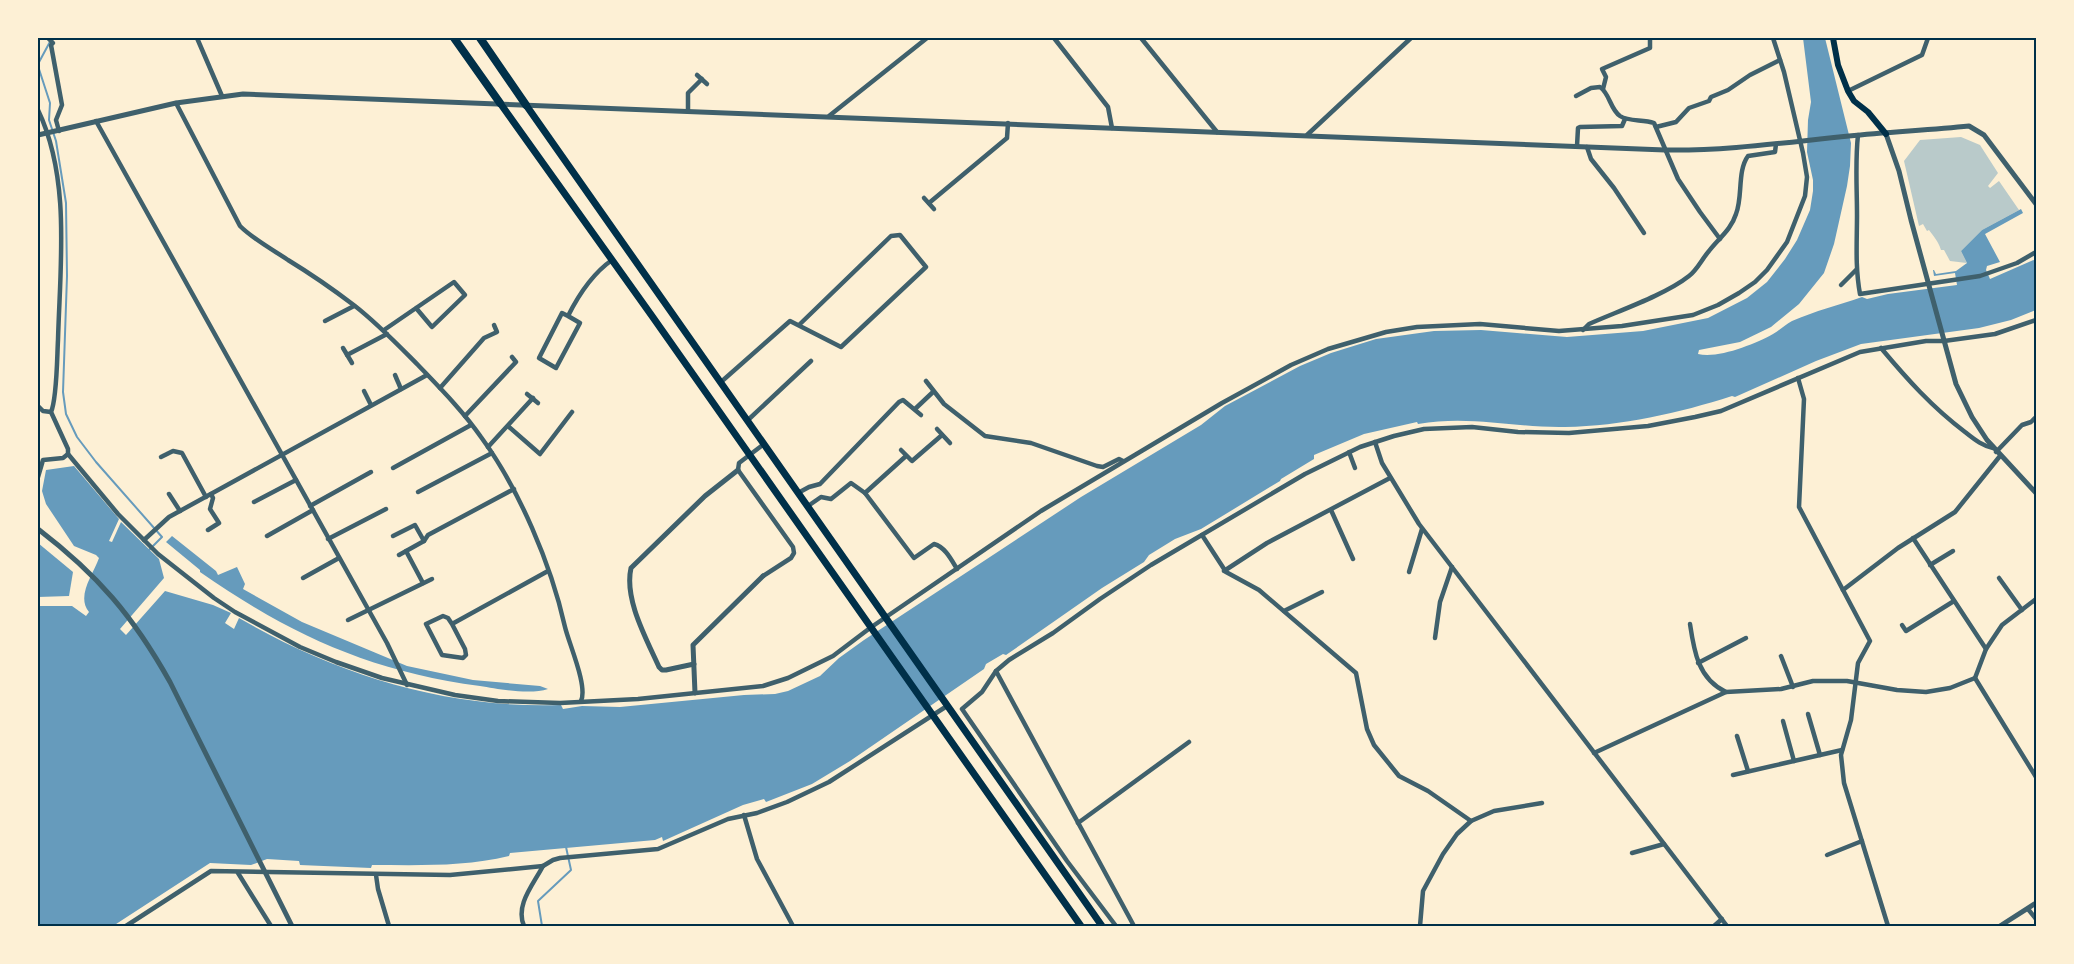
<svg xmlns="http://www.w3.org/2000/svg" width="2074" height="964" viewBox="0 0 2074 964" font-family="'Sofia Sans Condensed',sans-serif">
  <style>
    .green { fill: #b9caca }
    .water { fill: #669bbc }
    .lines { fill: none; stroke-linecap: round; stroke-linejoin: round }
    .stream { stroke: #669bbc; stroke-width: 2 }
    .minor { stroke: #3f606c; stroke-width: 4.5 }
    .tertiary { stroke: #3f606c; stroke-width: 5 }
    .secondary { stroke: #003049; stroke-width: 6 }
    .primary { stroke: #003049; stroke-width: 7 }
    .trunk { stroke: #003049; stroke-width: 8 }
    .neatline { fill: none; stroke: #003049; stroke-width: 2 }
  </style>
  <rect width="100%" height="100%" fill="#fdf0d5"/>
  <path class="green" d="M1961 137 1980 145 1998 173 1988 186 1990 188 1999 181 2019 210 1982 230 1961 251 1967 263 1950 261 1944 250H1941C1938 241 1934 237 1929 230L1927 231 1923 224 1919 226 1904 161 1920 140Z"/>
  <g class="water">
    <path d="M1803 38H1825L1851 143 1850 166 1847 186 1834 244 1824 273 1799 304 1771 327 1740 342 1699 350 1698 354C1718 359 1755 344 1773 334 1780 330 1785 325 1792 321 1815 311 1839 305 1862 297L1867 299 1888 294 1957 285 1955 273 1934 276 1933 270H1934L1936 274 1956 271 1967 263 1961 251 1982 230 2021 209 2023 213 1985 234 2000 262 1987 266 1986 270 1990 279 2036 259V310L2011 320 1979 328 1861 344 1816 361 1735 397 1732 396C1679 413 1622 426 1565 427 1514 428 1471 415 1418 424L1417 422 1364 434 1314 455V459L1281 479 1280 481 1201 529 1175 539 1149 555 1144 562 1102 588 1006 655 1003 654 986 664 984 669 850 761 812 784 766 802 764 799 743 805 663 841 662 837 655 840 510 853 509 856C464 867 418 865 372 865L371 868 300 865 299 861 267 859 251 865 210 863 113 926H38V606H72L86 616 89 612C76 596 93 575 99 558L96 555 74 546 46 504 42 491 46 470 74 466 119 519 109 541 112 542 121 522 159 559 164 578 120 629 126 635 165 591 213 605 231 613 225 623 234 629 239 618C337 675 447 709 561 705L563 709 582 706 620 707 744 695 775 694 788 691 820 676 839 658 864 640 1081 497 1201 425 1225 406 1300 366 1331 353 1376 339 1434 331 1481 330 1567 337 1643 331 1708 318 1747 298 1767 282 1785 259 1797 240 1810 210 1813 191V180L1807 152 1808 120 1811 102Z"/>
    <path d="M172 536 216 571 218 575 237 567 245 584 243 589 302 622 407 666 473 680 540 686 548 689C530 695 498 689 480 686 369 671 291 635 200 572V570L166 542Z"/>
    <path d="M38 543 73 572 69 596 38 597Z"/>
  </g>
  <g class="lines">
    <g class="stream">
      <path d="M38 64 52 38"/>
      <path d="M38 66 50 103 49 120 56 141 66 203 67 276 63 392 66 414 77 437 96 462 162 537 149 550"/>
      <path d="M542 926 538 901 571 870 566 847"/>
    </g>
    <g class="minor">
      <path d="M48 38 53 43 51 45 62 105 56 120 59 131"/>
      <path d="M197 38 222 96"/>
      <path d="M1054 38 1108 107 1112 128"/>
      <path d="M1141 38 1217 132"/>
      <path d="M697 75 707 84"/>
      <path d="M1603 89 1606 77 1602 69 1650 48V38"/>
      <path d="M1848 91 1922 55 1928 38"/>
      <path d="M1576 96 1591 88 1600 87C1610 94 1610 109 1620 116 1629 122 1643 119 1654 123L1678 179 1700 212 1720 239"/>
      <path d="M176 103 240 226C254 240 272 249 288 260 311 274 334 290 355 306 378 324 398 345 418 365 440 388 463 411 481 437 519 489 551 564 565 627 569 644 588 686 581 701"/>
      <path d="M38 110C71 179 60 265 58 340 57 357 57 399 51 412L68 449V454L63 458 43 460 38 477"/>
      <path d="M688 110V93L702 79"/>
      <path d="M829 116 927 38"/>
      <path d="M96 121 387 643 407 685"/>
      <path d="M1656 127 1676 122 1689 108 1709 101 1711 97 1728 90 1750 75 1780 60"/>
      <path d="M1307 135 1411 38"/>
      <path d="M1858 135C1855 162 1857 188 1857 215 1857 242 1855 267 1860 294L1980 276 2017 263 2036 252"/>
      <path d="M1577 146 1578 128 1580 127 1622 126 1625 119"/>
      <path d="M1587 147 1591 159 1614 188 1644 233"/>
      <path d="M924 198 934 209"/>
      <path d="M929 203 1007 138 1008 123"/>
      <path d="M1841 285 1856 270"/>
      <path d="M568 316 562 313 539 358 556 368 580 323 568 316C579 294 592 274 612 260"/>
      <path d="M325 321 354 306"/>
      <path d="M384 330 454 282 465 295 432 327 416 308"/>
      <path d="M1583 330 1589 324C1618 311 1665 295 1689 276 1697 270 1702 259 1709 251 1719 238 1731 230 1736 214 1743 197 1737 171 1748 156L1775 152 1776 144"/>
      <path d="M343 348 352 363"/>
      <path d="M1881 348C1907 379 1932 407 1965 432 1974 439 1982 446 1993 448"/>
      <path d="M347 355 387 334"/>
      <path d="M395 375 401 389"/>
      <path d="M1798 378 1804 399 1799 507 1870 641 1858 663 1851 720 1841 755 1844 783 1888 926"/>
      <path d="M926 381 944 404 985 436 1031 443 1097 466 1103 467 1119 459 1123 461"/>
      <path d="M721 382 790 321 841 347 926 267 900 235 891 236 799 325"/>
      <path d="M440 388 484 338 497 332 494 325"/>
      <path d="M364 391 371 405"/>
      <path d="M527 394 538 403"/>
      <path d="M38 406 43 411 51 412"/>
      <path d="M915 409 933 392"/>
      <path d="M465 416 516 362 512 357"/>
      <path d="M748 420 811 361"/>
      <path d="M509 427 540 454 572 412"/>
      <path d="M937 429 950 443"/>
      <path d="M1375 442 1382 463 1419 524 1727 926"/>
      <path d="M488 447 533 398"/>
      <path d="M901 450 912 461 942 435"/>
      <path d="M1349 452 1355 468"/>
      <path d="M1996 452 2022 425 2031 422 2036 417"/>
      <path d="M68 454 118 514 158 554 214 598 235 612 300 647 336 662 382 678 455 695 498 701 560 703 638 699 763 686 788 678 833 656 870 628 1041 511 1222 403 1291 365 1328 349 1386 332 1417 327 1480 324 1559 331 1622 326 1693 315 1718 305 1739 293 1755 282 1767 270 1787 242 1805 196 1807 177 1803 153 1784 72 1773 38"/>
      <path d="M161 457 173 451 182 453 206 497"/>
      <path d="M393 468 471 425"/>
      <path d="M418 492 492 453"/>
      <path d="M798 493 809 487 820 484 899 402 903 400 921 415"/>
      <path d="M865 493 906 456"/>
      <path d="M169 494 180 511"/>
      <path d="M254 502 296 480"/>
      <path d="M310 506 371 472"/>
      <path d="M808 506 821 497 831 499 851 483 865 493 914 558 934 544C945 547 951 559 957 569"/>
      <path d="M1331 510 1353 559"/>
      <path d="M208 530 219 523 210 509 213 498 211 494"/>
      <path d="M1202 535 1226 572 1259 590 1356 673 1367 729 1374 745 1399 776 1428 791 1471 821"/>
      <path d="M267 536 313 510"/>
      <path d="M393 536 415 525 424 541"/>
      <path d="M1913 538 1986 649"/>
      <path d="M328 539 386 509"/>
      <path d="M144 540 169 517 427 375"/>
      <path d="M406 551 423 583"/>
      <path d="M399 555 424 541 428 535 514 489"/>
      <path d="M1930 565 1953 551"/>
      <path d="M1224 571 1267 543 1390 478"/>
      <path d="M1409 572 1422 529"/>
      <path d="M763 576 791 558 794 553 793 547 738 470 739 463 764 444"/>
      <path d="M303 578 339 558"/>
      <path d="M1999 578 2022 610"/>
      <path d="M1843 590 1898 548 1955 512 2000 456"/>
      <path d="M1284 611 1322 592"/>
      <path d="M348 620 432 579"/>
      <path d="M452 624 465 649 466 655 463 658 442 655 426 624 443 616 448 618 452 624 548 571"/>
      <path d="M1690 624C1694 651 1698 679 1726 692"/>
      <path d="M1902 625 1906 631 1954 601"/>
      <path d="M1435 638 1440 602 1452 567"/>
      <path d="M1781 656 1793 687"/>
      <path d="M1698 663 1746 638"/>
      <path d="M996 671 1134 926"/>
      <path d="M1975 678 2036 777"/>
      <path d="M1808 714 1820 755"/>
      <path d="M1783 721 1794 761"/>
      <path d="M1737 736 1748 771"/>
      <path d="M1594 753 1726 692 1781 689 1813 681H1847L1897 690 1926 692 1950 688 1975 678 1986 649 2002 625 2036 599"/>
      <path d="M1733 775 1842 750"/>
      <path d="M744 815 757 859 793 926"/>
      <path d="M1078 823 1189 742"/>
      <path d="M1632 853 1664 844"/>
      <path d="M1827 855 1862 841"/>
      <path d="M238 873 271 926"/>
      <path d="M376 875 378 889 389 926"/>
      <path d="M2028 909 2036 919"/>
      <path d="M126 926 211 871 450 875 543 866"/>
      <path d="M524 926C515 905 533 885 543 866L553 860 560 858 658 849 728 819 757 813 787 802 829 782 947 706"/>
      <path d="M1116 926 1067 861 962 709 982 692 996 671 1009 660 1053 633 1100 599 1151 565 1305 474 1360 447 1394 436 1424 429 1472 427 1518 432 1569 433 1648 426 1695 417 1721 411 1860 352 1926 341H1944L1995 334 2036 320"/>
      <path d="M1420 926 1423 891 1443 854 1457 834 1471 821 1494 811 1542 803"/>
      <path d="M1714 926 1722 919"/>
    </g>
    <g class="tertiary">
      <path d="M1886 134 1899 171 1911 220 1956 384 1972 417 1987 440 2036 493"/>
      <path d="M38 135 176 103 243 94 1665 150C1727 151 1788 142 1849 136 1889 132 1929 130 1969 126L1984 135 2036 204"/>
      <path d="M38 529C98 575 133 616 170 682L292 926"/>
      <path d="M694 664 666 670H662L659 667C646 638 624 599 631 568L705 496 738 470"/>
      <path d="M695 693 693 645 763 576"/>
      <path d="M2000 926 2036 903"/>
    </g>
    <path class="secondary" d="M1833 38 1838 65 1848 91 1854 101 1868 112 1886 134"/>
    <g class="primary">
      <path d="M500 103 652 316 1081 926"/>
      <path d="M526 105 1102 926"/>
    </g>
    <g class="trunk">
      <path d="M454 38 500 103"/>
      <path d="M480 38 526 105"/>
    </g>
  </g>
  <rect width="2074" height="964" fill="none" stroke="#fdf0d5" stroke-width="78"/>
  <rect x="39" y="39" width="1996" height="886" class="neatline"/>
</svg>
